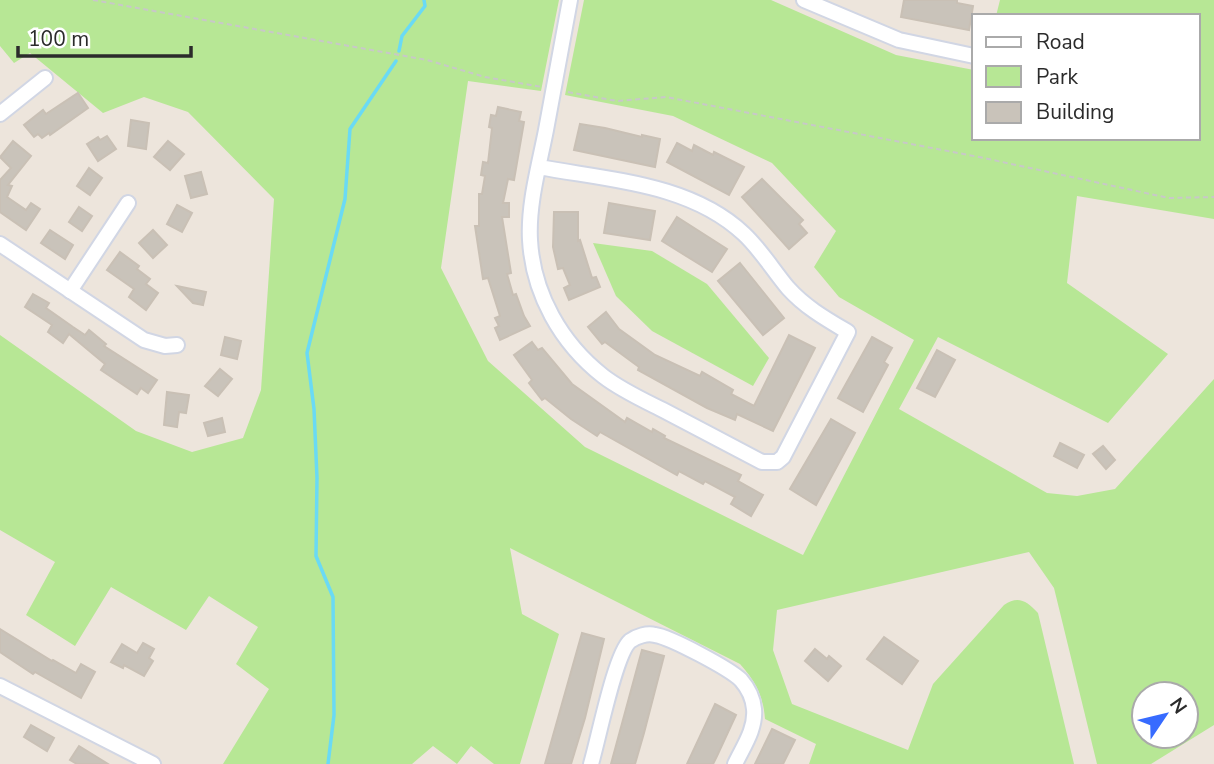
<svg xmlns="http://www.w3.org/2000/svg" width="1214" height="764" viewBox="0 0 1214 764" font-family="'Nunito Sans',sans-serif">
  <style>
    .green { fill: #b7e795; fill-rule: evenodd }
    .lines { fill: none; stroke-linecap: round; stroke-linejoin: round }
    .stream { stroke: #6adaf5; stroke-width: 3.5 }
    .building { fill: #c9c3ba; stroke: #c9c0b5; stroke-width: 2 }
    .minor-casing { stroke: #d1d6e4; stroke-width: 18 }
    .path { stroke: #c8c8c8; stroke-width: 2; stroke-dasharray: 5 3.5; stroke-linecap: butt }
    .minor { stroke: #fff; stroke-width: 14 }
  </style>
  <rect width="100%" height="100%" fill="#ede5dc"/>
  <g class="green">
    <path d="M0 0H559L541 91 468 81 441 268 488 361 585 447 803 555 914 340 839 297 814 267 836 231 772 163 673 116 565 95 584 0H771L896 55 974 70V138H1198V16H996L1000 0H1214V219L1077 196 1067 283 1168 354 1108 423 938 337 899 409 1047 493 1077 496 1115 489 1214 379V725L1151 764H1097L1054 588 1029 552 777 610 773 650 792 704 908 750 933 684 1004 605C1018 595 1027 601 1038 613L1074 764H809L816 744 765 719C763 695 756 682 740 664L510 548 522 614 559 634 520 764H494L471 746 457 764 433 746 412 764H223L269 689 236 664 258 627 209 596 186 630 111 587 75 646 26 615 55 562 0 530V335L136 431 192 452 243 438 261 390 274 199 188 112 144 97 103 113 30 53 14 63 0 46ZM1144 694H1186V736H1144Z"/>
    <path d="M593 243 652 251 707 284 769 358 753 386 652 331 616 296Z"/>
  </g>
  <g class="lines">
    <g class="stream">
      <path d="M399 51 402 36 425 6 424 0"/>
      <path d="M328 764 334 715 333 597 316 556 317 478 314 409 307 353 345 199 350 129 396 61"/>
    </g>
  </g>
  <g class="building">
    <path d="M904 0H957V3L973 6 969 30 901 17Z"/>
    <path d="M78 93 88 108 50 135 49 133 42 138 38 134 34 137 24 125 43 110 46 114Z"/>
    <path d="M498 107 521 112 519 121 524 122 514 180 508 179 503 203H509V217H502L511 273 507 274 513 295 516 294 524 316 530 326 500 340 495 328 499 326 495 318 500 316 488 278 483 279 475 226H479V194H482L485 176 481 175 483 162 488 163 492 128 489 127 491 115 496 116Z"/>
    <path d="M131 120 149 123 146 149 128 146Z"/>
    <path d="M580 124 605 128 642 137V135L660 139 655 167 574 150Z"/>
    <path d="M107 136 116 149 98 161 87 144 98 137 100 140Z"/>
    <path d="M13 141 31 156 8 185 12 186 7 197 26 210 31 203 40 209 26 230 0 212V180L11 168 0 157Z"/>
    <path d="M168 141 184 154 170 170 154 157Z"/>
    <path d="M677 143 692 151 694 145 713 155 714 152 744 167 729 195 667 162Z"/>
    <path d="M89 168 102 178 90 195 77 186Z"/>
    <path d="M201 172 207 194 191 198 185 176Z"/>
    <path d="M762 179 803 220 799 224 807 233 789 249 742 197Z"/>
    <path d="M609 203 655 211 650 240 604 233Z"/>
    <path d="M177 205 192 213 182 232 167 224Z"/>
    <path d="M79 207 92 216 82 231 69 222Z"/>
    <path d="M554 212H578V241L580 240 592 278 596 277 600 287 569 300 564 288 570 285 563 268 558 269 553 247Z"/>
    <path d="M677 217 727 249 712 272 662 241Z"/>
    <path d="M50 230 73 245 65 259 41 243Z"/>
    <path d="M153 230 167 245 153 258 139 243Z"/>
    <path d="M120 252 139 266 137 269 150 279 146 284 158 293 146 310 129 297 134 289 107 270Z"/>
    <path d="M740 263 784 318 763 335 718 281Z"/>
    <path d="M177 286 206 292 203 305 193 303Z"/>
    <path d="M33 294 49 303 46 308 73 327 85 335 89 330 106 344 104 346 157 380 148 393 141 388 137 394 101 370 105 364 69 334 63 343 48 332 52 325 25 307Z"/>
    <path d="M606 312 619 329 655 355 700 376 702 372 733 390 731 394 754 406 789 335 815 348 773 431 737 414 735 420 707 408 638 370 639 367 605 342 602 344 588 327Z"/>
    <path d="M225 337 241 341 237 359 221 355Z"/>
    <path d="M872 337 892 348 884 362 888 365 863 412 838 398Z"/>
    <path d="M532 342 538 350 542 348 572 384 625 422 627 418 652 432 653 429 665 436 664 438 741 475 738 481 763 495 751 516 731 504 735 497 705 481 703 484 679 471 677 475 600 432 597 436 571 419 545 398 542 400 529 383 532 380 514 355Z"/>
    <path d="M937 350 955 360 935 397 917 388Z"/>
    <path d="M220 369 232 379 218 396 205 386Z"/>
    <path d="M167 392 189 395 186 413 179 412 177 427 164 425Z"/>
    <path d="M222 418 225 432 208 436 204 423Z"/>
    <path d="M831 419 855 433 816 505 790 489Z"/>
    <path d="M1060 443 1084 455 1077 468 1054 456Z"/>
    <path d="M1103 446 1115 460 1106 469 1093 454Z"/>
    <path d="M0 629 52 661 53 660 76 673 81 664 95 672 81 698 35 672 33 674 0 652Z"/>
    <path d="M582 633 604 639 585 718 571 764H545Z"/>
    <path d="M884 637 918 661 902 684 867 659Z"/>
    <path d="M143 643 154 649 149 658 153 661 144 676 124 665 123 668 111 662 122 644 137 653Z"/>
    <path d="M815 649 827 659 829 656 841 666 828 681 805 661Z"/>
    <path d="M642 650 664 656 644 733 635 764H611Z"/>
    <path d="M715 704 736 715 717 756 713 764H687Z"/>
    <path d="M31 725 54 738 47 751 24 737Z"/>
    <path d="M772 729 795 740 783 764H755Z"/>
    <path d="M79 746 108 764H77L70 760Z"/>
  </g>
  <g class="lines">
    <defs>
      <g id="minor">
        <path d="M804 0 899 40 974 56"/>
        <path d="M0 114 45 78"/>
        <path d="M539 167C608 180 690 183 744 234 761 250 773 270 788 288 805 307 826 319 848 332L783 457 777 462H762C729 445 696 427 663 410 643 400 621 390 603 376 561 343 533 294 530 240 528 204 539 166 546 130 554 87 562 43 570 0"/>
        <path d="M0 244 144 340 165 346 177 345"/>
        <path d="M70 291 128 203"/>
        <path d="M0 686 153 764"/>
        <path d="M591 764C598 741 615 654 630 641 637 636 647 633 655 635 670 637 730 669 741 680 748 688 753 698 754 709 756 729 743 747 735 764"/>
      </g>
    </defs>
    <use href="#minor" class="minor-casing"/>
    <g class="path">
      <path d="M93 0 427 60 485 77 542 87"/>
      <path d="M568 92 617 101 666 97 979 157 1169 198 1214 197"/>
    </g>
    <use href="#minor" class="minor"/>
  </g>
  <rect x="972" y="14" width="228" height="126" fill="#ffffff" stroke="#aaaaaa" stroke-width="2"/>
  <rect x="986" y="37" width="35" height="10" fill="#ffffff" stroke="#aaaaaa" stroke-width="2"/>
  <text x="1036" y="49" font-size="21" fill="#2b2b2b">Road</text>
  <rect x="986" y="66" width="35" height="21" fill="#b7e795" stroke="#aaaaaa" stroke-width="2"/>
  <text x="1036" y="84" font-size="21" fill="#2b2b2b">Park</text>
  <rect x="986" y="102" width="35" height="21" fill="#c9c3ba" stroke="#aaaaaa" stroke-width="2"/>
  <text x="1036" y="119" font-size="21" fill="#2b2b2b">Building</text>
  <g transform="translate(1165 715) rotate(55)"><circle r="33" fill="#ffffff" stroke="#aaaaaa" stroke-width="2"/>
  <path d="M0-5L12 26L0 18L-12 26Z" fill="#376bff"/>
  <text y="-10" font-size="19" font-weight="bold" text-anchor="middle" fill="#2b2b2b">N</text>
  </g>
  <path d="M18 46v10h173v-10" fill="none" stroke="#2b2b2b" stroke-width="3.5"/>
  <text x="28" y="46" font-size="21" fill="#2b2b2b" stroke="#ffffff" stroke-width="5" paint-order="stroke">100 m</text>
</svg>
